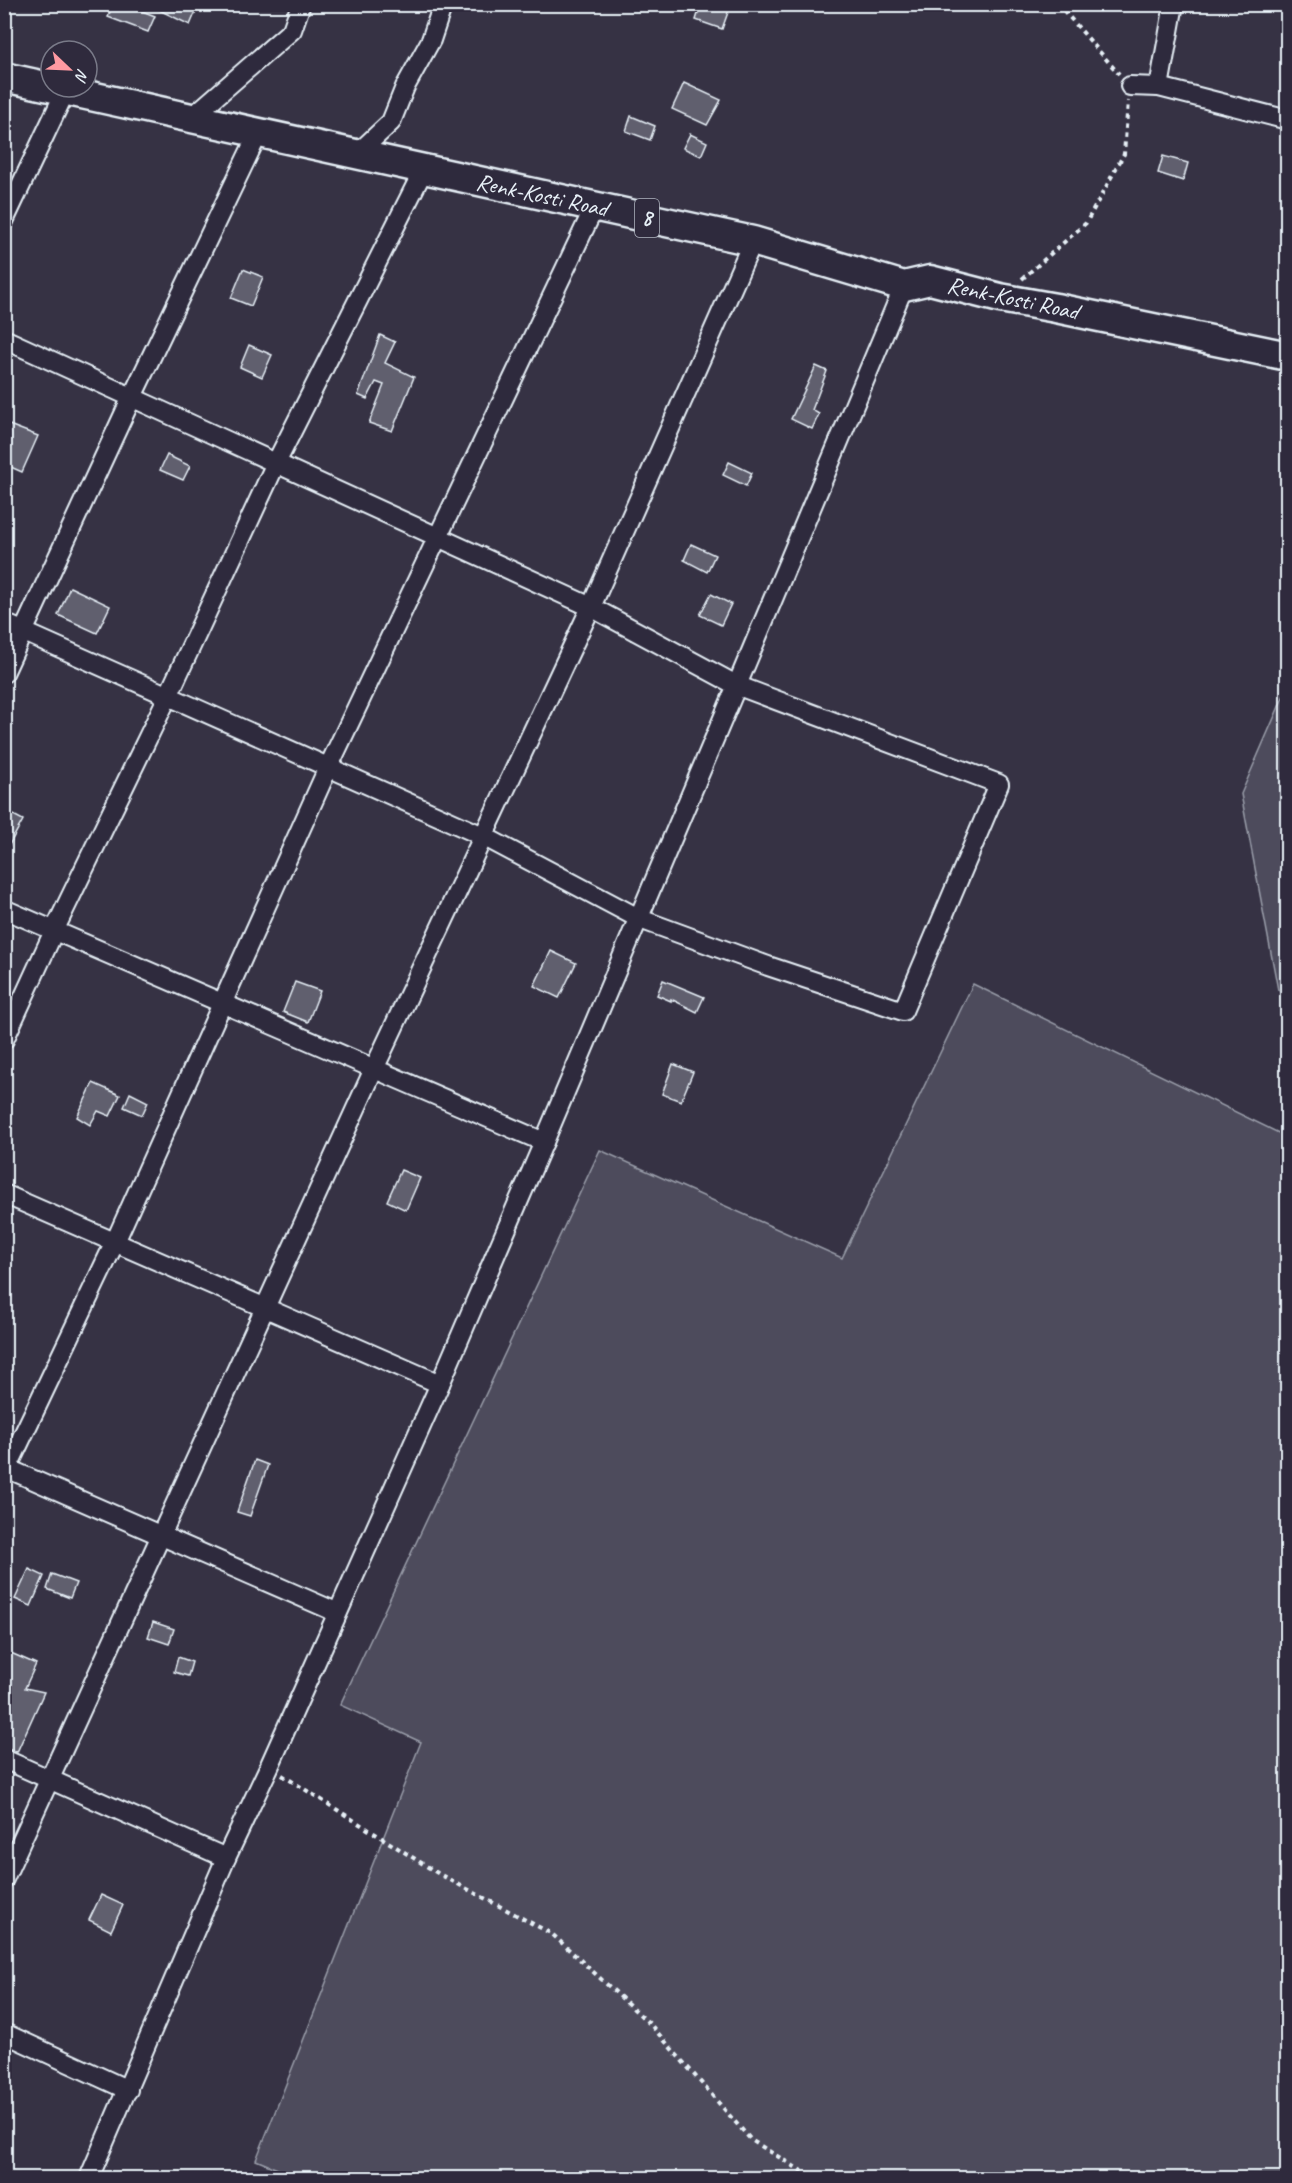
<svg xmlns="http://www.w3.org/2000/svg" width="1292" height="2183" viewBox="0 0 1292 2183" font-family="Caveat,sans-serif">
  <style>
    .grass { fill: #4d4b5c; stroke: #9a9eaa; stroke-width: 1.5 }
    .building { fill: #605e6e; stroke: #e8f1f8; stroke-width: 1.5 }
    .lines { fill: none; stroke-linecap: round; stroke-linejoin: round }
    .minor-casing { stroke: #e8f1f8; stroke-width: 22 }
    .primary-casing { stroke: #e8f1f8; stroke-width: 33 }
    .path { stroke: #e8f1f8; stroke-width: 4; stroke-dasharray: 4.5 4.5; stroke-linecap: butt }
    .minor { stroke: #2f2a3d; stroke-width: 18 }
    .primary { stroke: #2f2a3d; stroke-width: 28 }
    .labels { text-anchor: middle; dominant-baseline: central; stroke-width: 5; stroke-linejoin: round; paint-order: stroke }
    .shield { fill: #2f2a3d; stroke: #b0b5c0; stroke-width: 1.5 }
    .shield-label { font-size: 22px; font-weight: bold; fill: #e8f1f8 }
    .street-label { font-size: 24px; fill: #e8f1f8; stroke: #2f2a3d }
  </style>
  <rect width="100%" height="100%" fill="#363244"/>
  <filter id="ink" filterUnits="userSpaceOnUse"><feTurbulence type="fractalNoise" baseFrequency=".0167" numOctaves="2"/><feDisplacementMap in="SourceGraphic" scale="12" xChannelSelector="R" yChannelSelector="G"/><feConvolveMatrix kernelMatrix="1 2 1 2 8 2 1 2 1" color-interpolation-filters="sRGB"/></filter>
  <g filter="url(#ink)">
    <g class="grass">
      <path d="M1287 688V995L1278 990 1241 794Z"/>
      <path d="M973 984 1287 1137V2178H299L256 2160 421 1742 340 1705 600 1150 842 1258Z"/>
    </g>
    <g class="building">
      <path d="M113 4H124L155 16 148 32 108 17Z"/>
      <path d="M147 4H199L190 25Z"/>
      <path d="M701 4H731L722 29 696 20Z"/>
      <path d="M684 83 721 100 707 125 672 109Z"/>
      <path d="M631 116 655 126 650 140 626 131Z"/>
      <path d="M690 134 707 142 701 156 683 148Z"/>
      <path d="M1163 156 1188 163 1183 181 1158 173Z"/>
      <path d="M243 269 263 277 251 306 231 298Z"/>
      <path d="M380 335 395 342 385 363 414 377 392 431 369 423 384 385 376 382 367 399 358 395Z"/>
      <path d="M249 345 272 355 262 377 240 367Z"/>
      <path d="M816 366 827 371 812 410 819 414 812 429 791 419Z"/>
      <path d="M4 423 38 436 22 472 4 464Z"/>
      <path d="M167 455 190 466 183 480 160 470Z"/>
      <path d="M729 462 752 473 746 486 723 475Z"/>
      <path d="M691 544 715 555 707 572 684 560Z"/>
      <path d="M70 587 110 606 97 633 58 615Z"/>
      <path d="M711 594 731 604 721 625 700 615Z"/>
      <path d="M4 810 23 820 4 854Z"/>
      <path d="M551 951 576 963 559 998 534 986Z"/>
      <path d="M663 980 704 997 697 1012 671 999V1001L657 995Z"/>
      <path d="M295 982 320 991 308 1022 283 1012Z"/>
      <path d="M673 1064 693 1072 681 1101 662 1094Z"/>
      <path d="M93 1083 120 1095 110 1116 98 1111 90 1125 77 1117Z"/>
      <path d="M130 1093 148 1102 142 1115 124 1107Z"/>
      <path d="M401 1170 420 1178 406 1210 387 1201Z"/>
      <path d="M255 1460 268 1465 250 1516 237 1512Z"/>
      <path d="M29 1569 44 1576 31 1606 15 1599Z"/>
      <path d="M52 1574 76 1583 70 1598 47 1589Z"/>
      <path d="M153 1622 174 1629 169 1644 148 1637Z"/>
      <path d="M4 1650 36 1664 25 1688 44 1692 17 1752 4 1746Z"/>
      <path d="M178 1657 192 1662 188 1676 174 1672Z"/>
      <path d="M101 1895 123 1905 111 1931 89 1920Z"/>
    </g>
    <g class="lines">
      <defs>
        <g id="minor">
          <path d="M1130 86 1159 87 1288 120"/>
          <path d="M1159 87 1174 4"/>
          <path d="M191 118 292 30 301 4"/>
          <path d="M357 154 391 122 405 87 431 40 443 4"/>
          <path d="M4 221 66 90"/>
          <path d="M4 339 591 607 736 685 999 784 903 1011 768 966 640 919 483 836 4 623"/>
          <path d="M4 673 132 397 259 132"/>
          <path d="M4 909 544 1142C666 858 784 571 904 286"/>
          <path d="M4 1040 54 931 168 696 276 463 424 169"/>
          <path d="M4 1194 440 1384"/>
          <path d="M4 1467 336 1612"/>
          <path d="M4 1475 115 1242 328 768 595 206"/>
          <path d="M4 1759 226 1858"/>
          <path d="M4 1879 374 1069 591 607 753 241"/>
          <path d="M4 2033 128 2090"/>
          <path d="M89 2178 226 1858 269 1767 440 1384 544 1142"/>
        </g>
        <path id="primary" d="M4 77 753 241 904 286 930 280 1000 298 1056 308 1288 356"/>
      </defs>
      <use href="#minor" class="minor-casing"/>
      <use href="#primary" class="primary-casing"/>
      <g class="path">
        <path d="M1058 4 1119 74"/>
        <path d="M1022 279 1086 223 1124 154 1128 101"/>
        <path d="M282 1775 439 1874 552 1934 650 2024 751 2140 813 2178"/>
      </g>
      <use href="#minor" class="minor"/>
      <use href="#primary" class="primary"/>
    </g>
  </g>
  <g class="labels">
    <rect class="shield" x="635" y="199" width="24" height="38" rx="4.5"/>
    <g class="shield-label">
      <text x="647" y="218">8</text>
    </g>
    <g class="street-label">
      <text transform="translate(542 195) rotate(12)">Renk-Kosti Road</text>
      <text transform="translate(1013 298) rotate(12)">Renk-Kosti Road</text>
    </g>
  </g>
  <rect width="1292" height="2183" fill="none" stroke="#2f2a3d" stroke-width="24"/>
  <rect x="12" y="12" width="1268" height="2159" fill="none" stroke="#e8f1f8" stroke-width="2" filter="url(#ink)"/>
  <g transform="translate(69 69) rotate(113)"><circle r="28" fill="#2f2a3d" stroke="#797a88" stroke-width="1.5"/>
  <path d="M0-4.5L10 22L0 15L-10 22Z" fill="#ff9aa2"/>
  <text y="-9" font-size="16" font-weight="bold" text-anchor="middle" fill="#e8f1f8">N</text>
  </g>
</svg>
